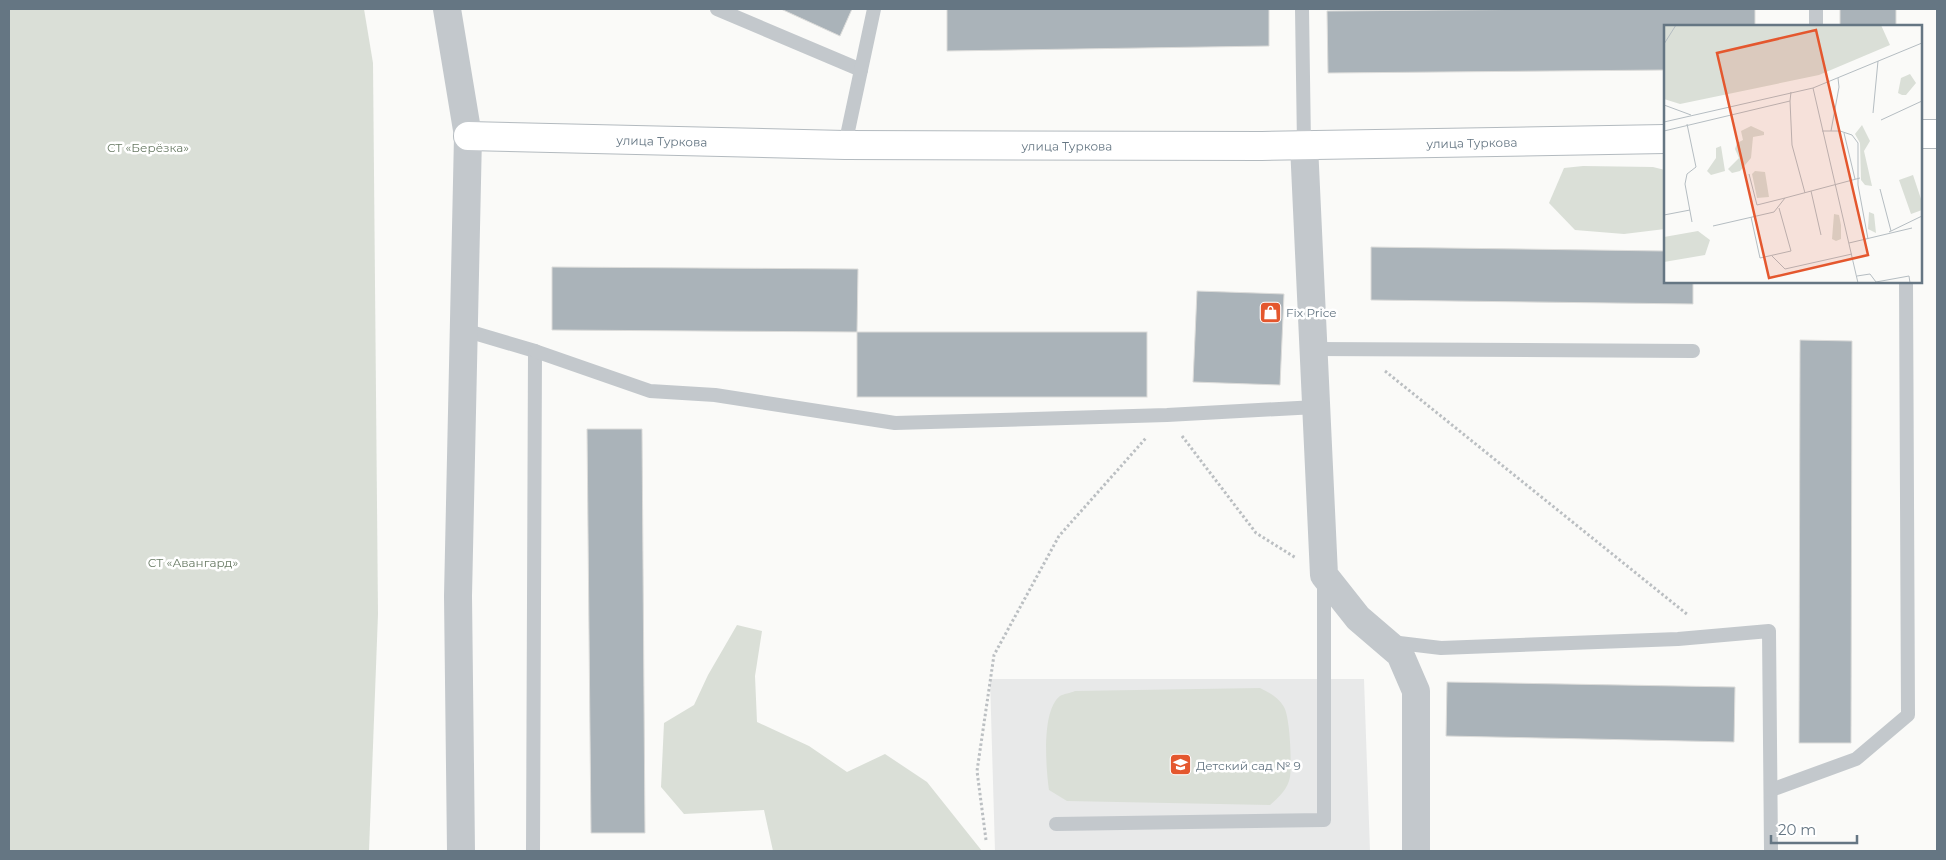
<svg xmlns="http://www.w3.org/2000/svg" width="1946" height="860" viewBox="0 0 1946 860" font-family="Montserrat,sans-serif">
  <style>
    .built { fill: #e8e9e9 }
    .green { fill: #dadfd7 }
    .building { fill: #aab3b9; stroke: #dcdcda }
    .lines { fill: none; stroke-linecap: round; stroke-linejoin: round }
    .secondary-casing { stroke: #b3babf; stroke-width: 30 }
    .path { stroke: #bbbfc2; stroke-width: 3; stroke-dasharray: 2.5 2.5; stroke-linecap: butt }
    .lane { stroke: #c3c8cc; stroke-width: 14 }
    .street { stroke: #c3c8cc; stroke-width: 28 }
    .secondary { stroke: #fff; stroke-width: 28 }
    .labels { text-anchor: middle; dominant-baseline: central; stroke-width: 5; stroke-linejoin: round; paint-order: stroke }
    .street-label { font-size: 12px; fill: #657683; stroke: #fff }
    .park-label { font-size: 12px; fill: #687a64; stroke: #fff }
    .poi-label { font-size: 12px; fill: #657683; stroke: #fff; text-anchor: start }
    .inset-road { fill: none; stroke: #b5bdc2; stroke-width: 1 }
    .view { fill: #e4572e; fill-opacity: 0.15; stroke: #e4572e; stroke-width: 2.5 }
    .inset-edge { fill: none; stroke: #657683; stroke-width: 2.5 }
  </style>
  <rect width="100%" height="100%" fill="#fafaf8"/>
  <path class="built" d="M990 679H1364L1370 851H995Z"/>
  <g class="green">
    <path d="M9 9H364L373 63 378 614 369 851H9Z"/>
    <path d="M1583 166 1653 167 1665 170V229L1624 234 1575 230 1549 203 1564 168Z"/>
    <path d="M737 625 762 631 755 676 757 722 809 746 847 772 885 754 927 782 982 851H773L764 810 684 814 661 787 664 723 694 705 708 675Z"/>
    <path d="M1260 688C1270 693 1278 697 1284 707 1290 717 1292 764 1290 777 1288 789 1279 797 1270 805L1067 801 1049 790C1046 768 1041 711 1060 696 1063 694 1071 693 1075 691Z"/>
  </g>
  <g class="building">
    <path d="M781 9H852L840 36Z"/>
    <path d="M947 9H1269V46L947 51Z"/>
    <path d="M1566 9H1755V26H1665V70L1328 73 1327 11Z"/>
    <rect x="1840" y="9" width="56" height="17"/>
    <path d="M1371 247 1665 251V281H1693V304L1371 300Z"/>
    <path d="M552 267 858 269 857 332 552 330Z"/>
    <path d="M1197 291 1284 294 1280 385 1193 382Z"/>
    <rect x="857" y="332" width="290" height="65"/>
    <path d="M1800 340 1852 341 1851 743H1799Z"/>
    <path d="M587 429H642L645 833H591Z"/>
    <path d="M1447 682 1735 687 1734 742 1446 736Z"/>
  </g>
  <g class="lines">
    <defs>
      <g id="secondary">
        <path d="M1920 134H1937"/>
        <path id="s1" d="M468 136 845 145 1262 146 1665 139"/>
      </g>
    </defs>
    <use href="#secondary" class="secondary-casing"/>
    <g class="path">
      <path d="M1385 371 1688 615"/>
      <path d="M1182 436 1256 533 1296 558"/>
      <path d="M986 840 977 771 994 655 1059 536 1146 438"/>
    </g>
    <g class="lane">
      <path d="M717 9 861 70"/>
      <path d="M1302 9 1304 145"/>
      <path d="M1816 9V26"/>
      <path d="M845 145 874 9"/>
      <path d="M464 330 535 351 533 851"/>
      <path d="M1314 349 1693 351"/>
      <path d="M535 351 650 391 715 395 895 423 1167 415 1316 407"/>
      <path d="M1391 642 1441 648 1678 639 1769 631 1771 851"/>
      <path d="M1771 790 1856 759 1908 715 1906 281"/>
      <path d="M1056 824 1324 820V578"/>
    </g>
    <g class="street">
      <path d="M447 9 468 136 458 596 461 851"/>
      <path d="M1304 145 1324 575 1358 618 1400 654 1416 691V851"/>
    </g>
    <use href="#secondary" class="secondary"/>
  </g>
  <defs>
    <symbol id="shop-square" viewBox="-11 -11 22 22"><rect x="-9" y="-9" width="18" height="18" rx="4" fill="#e4572e" stroke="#fff"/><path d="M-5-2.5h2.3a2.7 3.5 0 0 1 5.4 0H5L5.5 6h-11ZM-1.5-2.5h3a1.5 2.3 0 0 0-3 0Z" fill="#fff"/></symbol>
    <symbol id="school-square" viewBox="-11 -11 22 22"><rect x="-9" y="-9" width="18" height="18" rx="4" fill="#e4572e" stroke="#fff"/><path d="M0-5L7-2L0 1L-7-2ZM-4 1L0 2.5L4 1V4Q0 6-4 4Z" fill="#fff"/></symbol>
  </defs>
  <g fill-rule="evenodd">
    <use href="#shop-square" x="1258" y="300" width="25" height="25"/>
    <use href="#school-square" x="1168" y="752" width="25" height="25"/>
  </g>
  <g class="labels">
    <g class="street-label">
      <text stroke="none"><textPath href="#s1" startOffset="194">улица Туркова</textPath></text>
      <text stroke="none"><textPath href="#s1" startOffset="1004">улица Туркова</textPath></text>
      <text stroke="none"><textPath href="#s1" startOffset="599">улица Туркова</textPath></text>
    </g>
    <g class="park-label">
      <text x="148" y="147">СТ «Берёзка»</text>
      <text x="193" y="562">СТ «Авангард»</text>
    </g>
    <g class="poi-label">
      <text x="1286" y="312">Fix Price</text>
      <text x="1196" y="765">Детский сад № 9</text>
    </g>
  </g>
  <g transform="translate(1664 25)">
    <rect width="258" height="258" fill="#fafaf8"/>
    <path d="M0 0H217L226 20 155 50 16 79 0 74ZM246 49 252 58 242 70H238L234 68 237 53ZM198 100 206 116 200 126 208 161 201 160 197 155 196 118 191 109ZM87 101 100 107V110L89 112 87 133 76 146 68 148 64 144 75 133 71 124 73 118 79 115 77 106ZM57 121 61 146 47 150 43 146 52 133V123ZM91 146 101 147 105 172 93 173 88 149ZM249 150 257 174 258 185 247 189 235 155ZM205 187 210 189 212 208 204 204ZM170 189 175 190 177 200V214L172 216 168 214ZM34 206 46 215 41 230 0 237V212Z" fill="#dadfd7"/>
    <path class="inset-road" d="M0 19 12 0M149 63 194 258M126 76 128 120 141 168M0 80 27 90M209 88 214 36M217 95 258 76M0 97 149 63 258 18M23 99 32 142 23 149 21 159 28 197M0 106 126 76 127 67M158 106H176L188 110 194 118V160L204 214M167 106 175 62 174 53M180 108 191 154M85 149 93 180 121 173M216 164 227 206M147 166 157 210M0 190 26 185M87 192 96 233 127 226 115 183M49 201 110 187 121 173 196 153M225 207 258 191M185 218 248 203M108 231 121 244 188 229M193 251 206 249 212 257 245 251 246 258"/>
    <path class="view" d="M152 5 204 230 105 253 53 28Z"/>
    <rect width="258" height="258" class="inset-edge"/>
  </g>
  <rect width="1946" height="860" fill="none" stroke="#657683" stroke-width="20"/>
  <path d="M1771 835v8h86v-8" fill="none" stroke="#657683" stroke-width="2.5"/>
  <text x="1778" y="835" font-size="15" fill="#657683" stroke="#ffffff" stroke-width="4" paint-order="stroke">20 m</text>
</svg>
